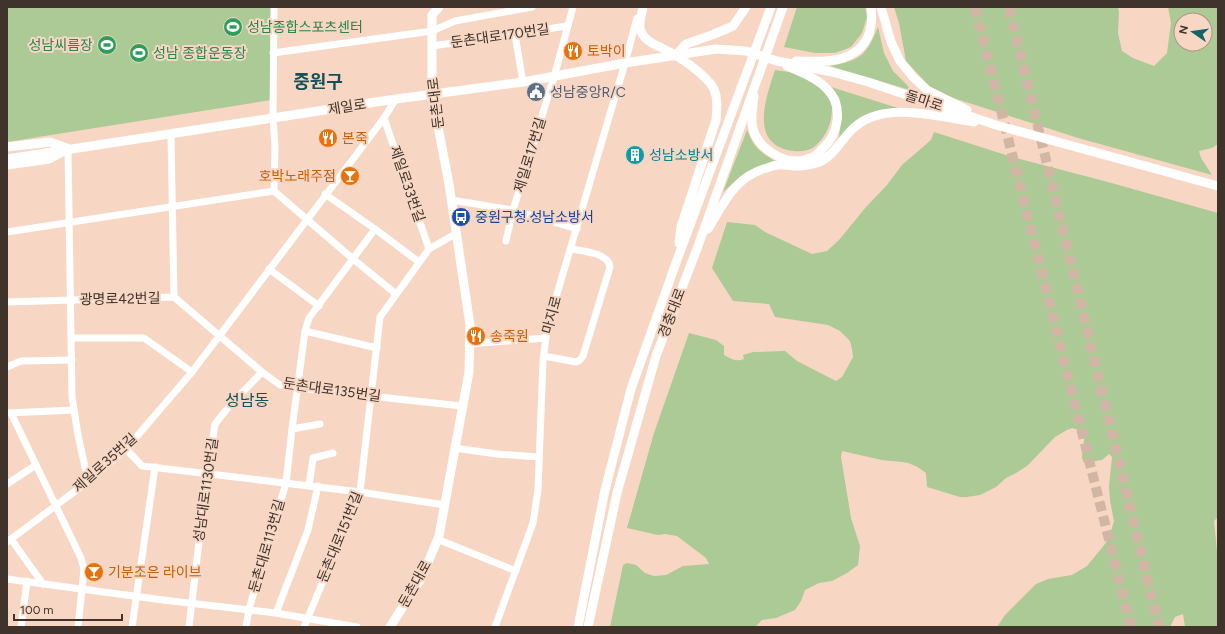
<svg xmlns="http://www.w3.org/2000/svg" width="1225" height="634" viewBox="0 0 1225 634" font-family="Figtree,'Noto Sans KR',sans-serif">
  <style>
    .green { fill: #abca95; fill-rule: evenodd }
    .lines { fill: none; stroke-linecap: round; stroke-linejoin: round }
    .highway-tunnel { stroke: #d2b6a5; stroke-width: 10; stroke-dasharray: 10 5; stroke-linecap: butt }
    .minor { stroke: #fff; stroke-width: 7 }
    .major { stroke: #fff; stroke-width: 9 }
    .labels { text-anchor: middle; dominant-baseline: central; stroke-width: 4; stroke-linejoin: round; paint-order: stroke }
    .leisure-label { font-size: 14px; fill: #27864d; stroke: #f7d7c4; text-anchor: start }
    .street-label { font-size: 14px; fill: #3f332b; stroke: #f7d7c4 }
    .food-label { font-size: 14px; fill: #c56008; stroke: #f7d7c4; text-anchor: start }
    .service-label { font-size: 14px; fill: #4e5e75; stroke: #f7d7c4; text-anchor: start }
    .culture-label { font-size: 14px; fill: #0d838f; stroke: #f7d7c4; text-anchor: start }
    .transit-label { font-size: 14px; fill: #164399; stroke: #f7d7c4; text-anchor: start }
    .quarter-label { font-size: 16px; fill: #145156; stroke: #f7d7c4 }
    .district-label { font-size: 18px; font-weight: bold; fill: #145156; stroke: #f7d7c4 }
  </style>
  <rect width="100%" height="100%" fill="#f7d7c4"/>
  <g class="green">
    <path d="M7 7H272L271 100 7 142Z"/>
    <path d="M797 7H865L867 17 862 33 851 47 835 53H815L784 47Z"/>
    <path d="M894 7H1118L1119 12 1118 33 1122 51 1133 58 1154 66 1167 53 1171 23 1168 7H1218V144L1212 148 1199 151 1201 158 1212 175 1078 138 944 95 931 88 906 61 899 23ZM1181 20H1205V44H1181Z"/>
    <path d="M878 27 884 53 893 71 913 91 830 66C861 60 866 56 878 27Z"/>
    <path d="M775 70C788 72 802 73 813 80 817 83 820 88 823 91 833 102 833 104 831 119 829 129 823 140 814 147 807 152 796 152 788 150 749 141 767 95 775 70Z"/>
    <path d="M828 86 901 109 870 114 856 121 839 139 841 115 839 97Z"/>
    <path d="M747 130C755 150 761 152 778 163L741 176 723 192Z"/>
    <path d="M934 132 1012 157 1108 182 1218 213V517L1214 521 1218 561V627H1185L1183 614 1175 617 1170 627H997L1005 615 1036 584 1048 579 1072 575 1087 566 1105 544 1110 535 1114 521 1110 501 1109 486 1112 457 1109 454 1102 460 1084 463 1082 458 1085 432 1072 428 1067 430 1055 437 1027 466 1016 473 1006 478 996 487 980 495 967 497H960L927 487 926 473C908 459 902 463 882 460 869 457 855 454 842 451L841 457 851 518 860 546 858 565 847 573 832 581 819 583 805 590 801 601 795 610 776 618 762 620 755 627H610L623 565 627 563 636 565 645 573 654 576 666 575 683 566 709 564 706 558 677 536 665 534 658 535 627 528 654 433 689 333 716 340 724 346V355C731 359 736 362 744 359L743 355 753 352 785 351 797 361 836 381 842 377 853 357 852 349 850 341 840 331 828 325 775 317 769 304 733 301 712 268 727 222 755 225 765 232 812 254 827 251 839 240 866 207 887 185 902 165 931 140Z"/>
  </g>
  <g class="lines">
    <g class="highway-tunnel">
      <path d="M975 7 1131 627"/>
      <path d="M1009 7 1159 627"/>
    </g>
    <g class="minor">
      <path d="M274 7 273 118 275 146 274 191 353 259 396 294"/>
      <path d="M515 35 523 82"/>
      <path d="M432 46 567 26"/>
      <path d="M273 53 432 31 455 21 532 7"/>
      <path d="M384 118 429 249"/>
      <path d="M171 135 174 297"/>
      <path d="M68 149 72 397 78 435 88 481"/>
      <path d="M325 194 375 229 419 262"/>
      <path d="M451 200 513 210 577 229"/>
      <path d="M7 232 274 191"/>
      <path d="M506 241 513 210 554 77 573 7"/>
      <path d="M269 269 319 306"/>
      <path d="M7 302 174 297 262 372 280 385 296 388 462 406"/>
      <path d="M305 331 377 348"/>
      <path d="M72 338H144L192 372"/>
      <path d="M469 344 546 338"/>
      <path d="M544 356 576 362 580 360 583 356 610 267C609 253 582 251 571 249"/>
      <path d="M7 367 21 361 72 360"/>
      <path d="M7 413 74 410"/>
      <path d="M11 413 81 558 84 569 78 627"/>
      <path d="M292 429 305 331 309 318 375 229"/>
      <path d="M454 448 497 454 539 457"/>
      <path d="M126 449 142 466 360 492 445 505"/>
      <path d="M7 484 36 465"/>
      <path d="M309 486 313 458 333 453"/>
      <path d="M11 539 43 584"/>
      <path d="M437 539 516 571"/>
      <path d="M7 542 78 489 126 449 192 372 384 118 396 99"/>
      <path d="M7 579 163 600 276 613 357 627"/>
      <path d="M276 613 308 530 318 486"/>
      <path d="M21 627 27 581"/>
      <path d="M132 627 155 467"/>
      <path d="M189 627 207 474 215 424 231 404 262 372"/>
      <path d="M246 627 249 609 286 483 292 429 320 424"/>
      <path d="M304 627 360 492 380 317 429 249 457 233"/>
      <path d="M495 627 533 523 538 490 543 361 547 328 625 63 637 18"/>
    </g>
    <g class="major">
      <path d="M643 7C642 13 639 22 640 28 642 39 653 44 662 48 677 55 706 74 714 89 718 99 717 109 716 120L681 227 679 243"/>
      <path d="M881 7 891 42 900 61 913 77 927 90 967 110"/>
      <path d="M675 56 686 44 712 35 733 26 746 7"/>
      <path d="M796 61C811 61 828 63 843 58 867 50 874 30 871 7"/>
      <path d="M754 96C753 107 750 119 753 129 758 148 780 161 798 161 802 161 809 158 813 157 817 155 819 152 822 149 839 134 844 106 827 89 817 78 800 72 787 66"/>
      <path d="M7 147 50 142 67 148"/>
      <path d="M7 159 396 99 523 82 625 63 716 49 746 51 777 61 832 72 868 82 996 125 1218 186"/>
      <path d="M7 165 49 159 62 152"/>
      <path d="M708 229C724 203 735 176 767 168 770 167 774 165 778 165 784 164 790 166 796 166 803 166 814 164 820 162 836 154 843 136 856 126 886 101 939 117 974 122"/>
      <path d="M390 627 422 577 439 536 469 372 470 325 449 184 432 95V15L439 7"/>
      <path d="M578 627 605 490 631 389 677 260 771 7"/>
      <path d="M588 627 617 493 656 356 698 246 783 7"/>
    </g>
  </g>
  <defs>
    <symbol id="stadium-disc" viewBox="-11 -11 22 22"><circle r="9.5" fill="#2e9e5b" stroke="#f7d7c4"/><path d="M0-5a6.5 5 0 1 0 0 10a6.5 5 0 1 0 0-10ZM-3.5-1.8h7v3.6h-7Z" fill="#fff"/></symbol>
    <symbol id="restaurant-disc" viewBox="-11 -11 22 22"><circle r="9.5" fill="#e8710a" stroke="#f7d7c4"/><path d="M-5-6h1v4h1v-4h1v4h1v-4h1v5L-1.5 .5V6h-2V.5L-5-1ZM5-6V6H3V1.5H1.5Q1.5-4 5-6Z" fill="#fff"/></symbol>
    <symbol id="civic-disc" viewBox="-11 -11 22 22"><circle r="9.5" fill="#5c6f8a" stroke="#f7d7c4"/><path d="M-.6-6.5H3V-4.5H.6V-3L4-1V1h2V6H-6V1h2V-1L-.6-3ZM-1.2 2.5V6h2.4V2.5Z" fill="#fff"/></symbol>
    <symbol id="building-disc" viewBox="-11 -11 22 22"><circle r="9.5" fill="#0f9aa8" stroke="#f7d7c4"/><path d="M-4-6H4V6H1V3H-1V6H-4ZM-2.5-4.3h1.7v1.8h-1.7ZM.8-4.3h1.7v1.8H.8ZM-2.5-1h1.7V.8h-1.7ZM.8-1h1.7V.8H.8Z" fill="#fff"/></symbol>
    <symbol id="bar-disc" viewBox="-11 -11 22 22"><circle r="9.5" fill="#e8710a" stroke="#f7d7c4"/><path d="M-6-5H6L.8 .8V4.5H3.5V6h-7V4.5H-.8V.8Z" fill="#fff"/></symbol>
    <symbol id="bus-disc" viewBox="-11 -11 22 22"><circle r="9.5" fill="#1a4fb4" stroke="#f7d7c4"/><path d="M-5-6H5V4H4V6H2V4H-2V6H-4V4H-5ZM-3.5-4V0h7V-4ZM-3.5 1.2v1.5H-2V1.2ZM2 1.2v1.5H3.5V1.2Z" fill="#fff"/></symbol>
  </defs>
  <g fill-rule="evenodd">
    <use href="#stadium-disc" x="222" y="16" width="22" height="22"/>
    <use href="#stadium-disc" x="96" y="34" width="22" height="22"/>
    <use href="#restaurant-disc" x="562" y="40" width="22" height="22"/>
    <use href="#stadium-disc" x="128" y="42" width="22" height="22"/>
    <use href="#civic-disc" x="525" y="81" width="22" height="22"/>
    <use href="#restaurant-disc" x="317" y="127" width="22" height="22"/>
    <use href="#building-disc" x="624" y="144" width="22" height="22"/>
    <use href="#bar-disc" x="339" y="165" width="22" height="22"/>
    <use href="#bus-disc" x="450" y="206" width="22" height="22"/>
    <use href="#restaurant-disc" x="465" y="325" width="22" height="22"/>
    <use href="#bar-disc" x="83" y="561" width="22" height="22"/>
  </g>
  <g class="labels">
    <g class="leisure-label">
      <text x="247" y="27">성남종합스포츠센터</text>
      <text x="93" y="45" text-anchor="end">성남씨름장</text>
      <text x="153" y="53">성남 종합운동장</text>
    </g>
    <g class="street-label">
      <text transform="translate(500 36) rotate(-8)">둔촌대로170번길</text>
      <text transform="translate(924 101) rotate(18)">돌마로</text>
      <text transform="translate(436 103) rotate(-97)">둔촌대로</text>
      <text transform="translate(347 107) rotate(-9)">제일로</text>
      <text transform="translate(530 155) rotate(-73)">제일로17번길</text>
      <text transform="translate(407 184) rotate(71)">제일로33번길</text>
      <text transform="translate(120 299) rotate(-1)">광명로42번길</text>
      <text transform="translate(672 313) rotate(-69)">경충대로</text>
      <text transform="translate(552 315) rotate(-75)">마지로</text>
      <text transform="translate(332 390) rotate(8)">둔촌대로135번길</text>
      <text transform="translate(105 463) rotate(-42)">제일로35번길</text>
      <text transform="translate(206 490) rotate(-82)">성남대로1130번길</text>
      <text transform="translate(340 537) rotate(-68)">둔촌대로151번길</text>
      <text transform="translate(267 546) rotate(-74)">둔촌대로113번길</text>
      <text transform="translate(415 584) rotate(-61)">둔촌대로</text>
    </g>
    <g class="food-label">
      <text x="587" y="51">토박이</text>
      <text x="342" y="138">본죽</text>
      <text x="336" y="176" text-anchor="end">호박노래주점</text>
      <text x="490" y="336">송죽원</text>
      <text x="108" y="572">기분조은 라이브</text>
    </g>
    <g class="service-label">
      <text x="550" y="92">성남중앙R/C</text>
    </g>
    <g class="culture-label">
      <text x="649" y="155">성남소방서</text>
    </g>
    <g class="transit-label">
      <text x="475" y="217">중원구청.성남소방서</text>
    </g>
    <g class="quarter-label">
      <text x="247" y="400">성남동</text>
    </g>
    <g class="district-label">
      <text x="318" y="82">중원구</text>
    </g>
  </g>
  <rect width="1225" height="634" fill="none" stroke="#3f332b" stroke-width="16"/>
  <g transform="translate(1193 32) rotate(283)"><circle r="19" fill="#f7d7c4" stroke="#ad9587"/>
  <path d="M0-3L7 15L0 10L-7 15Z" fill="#14636a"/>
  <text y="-6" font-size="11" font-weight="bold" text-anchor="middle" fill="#3f332b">N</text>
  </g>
  <path d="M14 614v6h108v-6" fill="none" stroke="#3f332b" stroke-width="2"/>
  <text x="20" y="614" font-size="12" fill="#3f332b" stroke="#f7d7c4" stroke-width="3" paint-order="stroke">100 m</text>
</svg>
